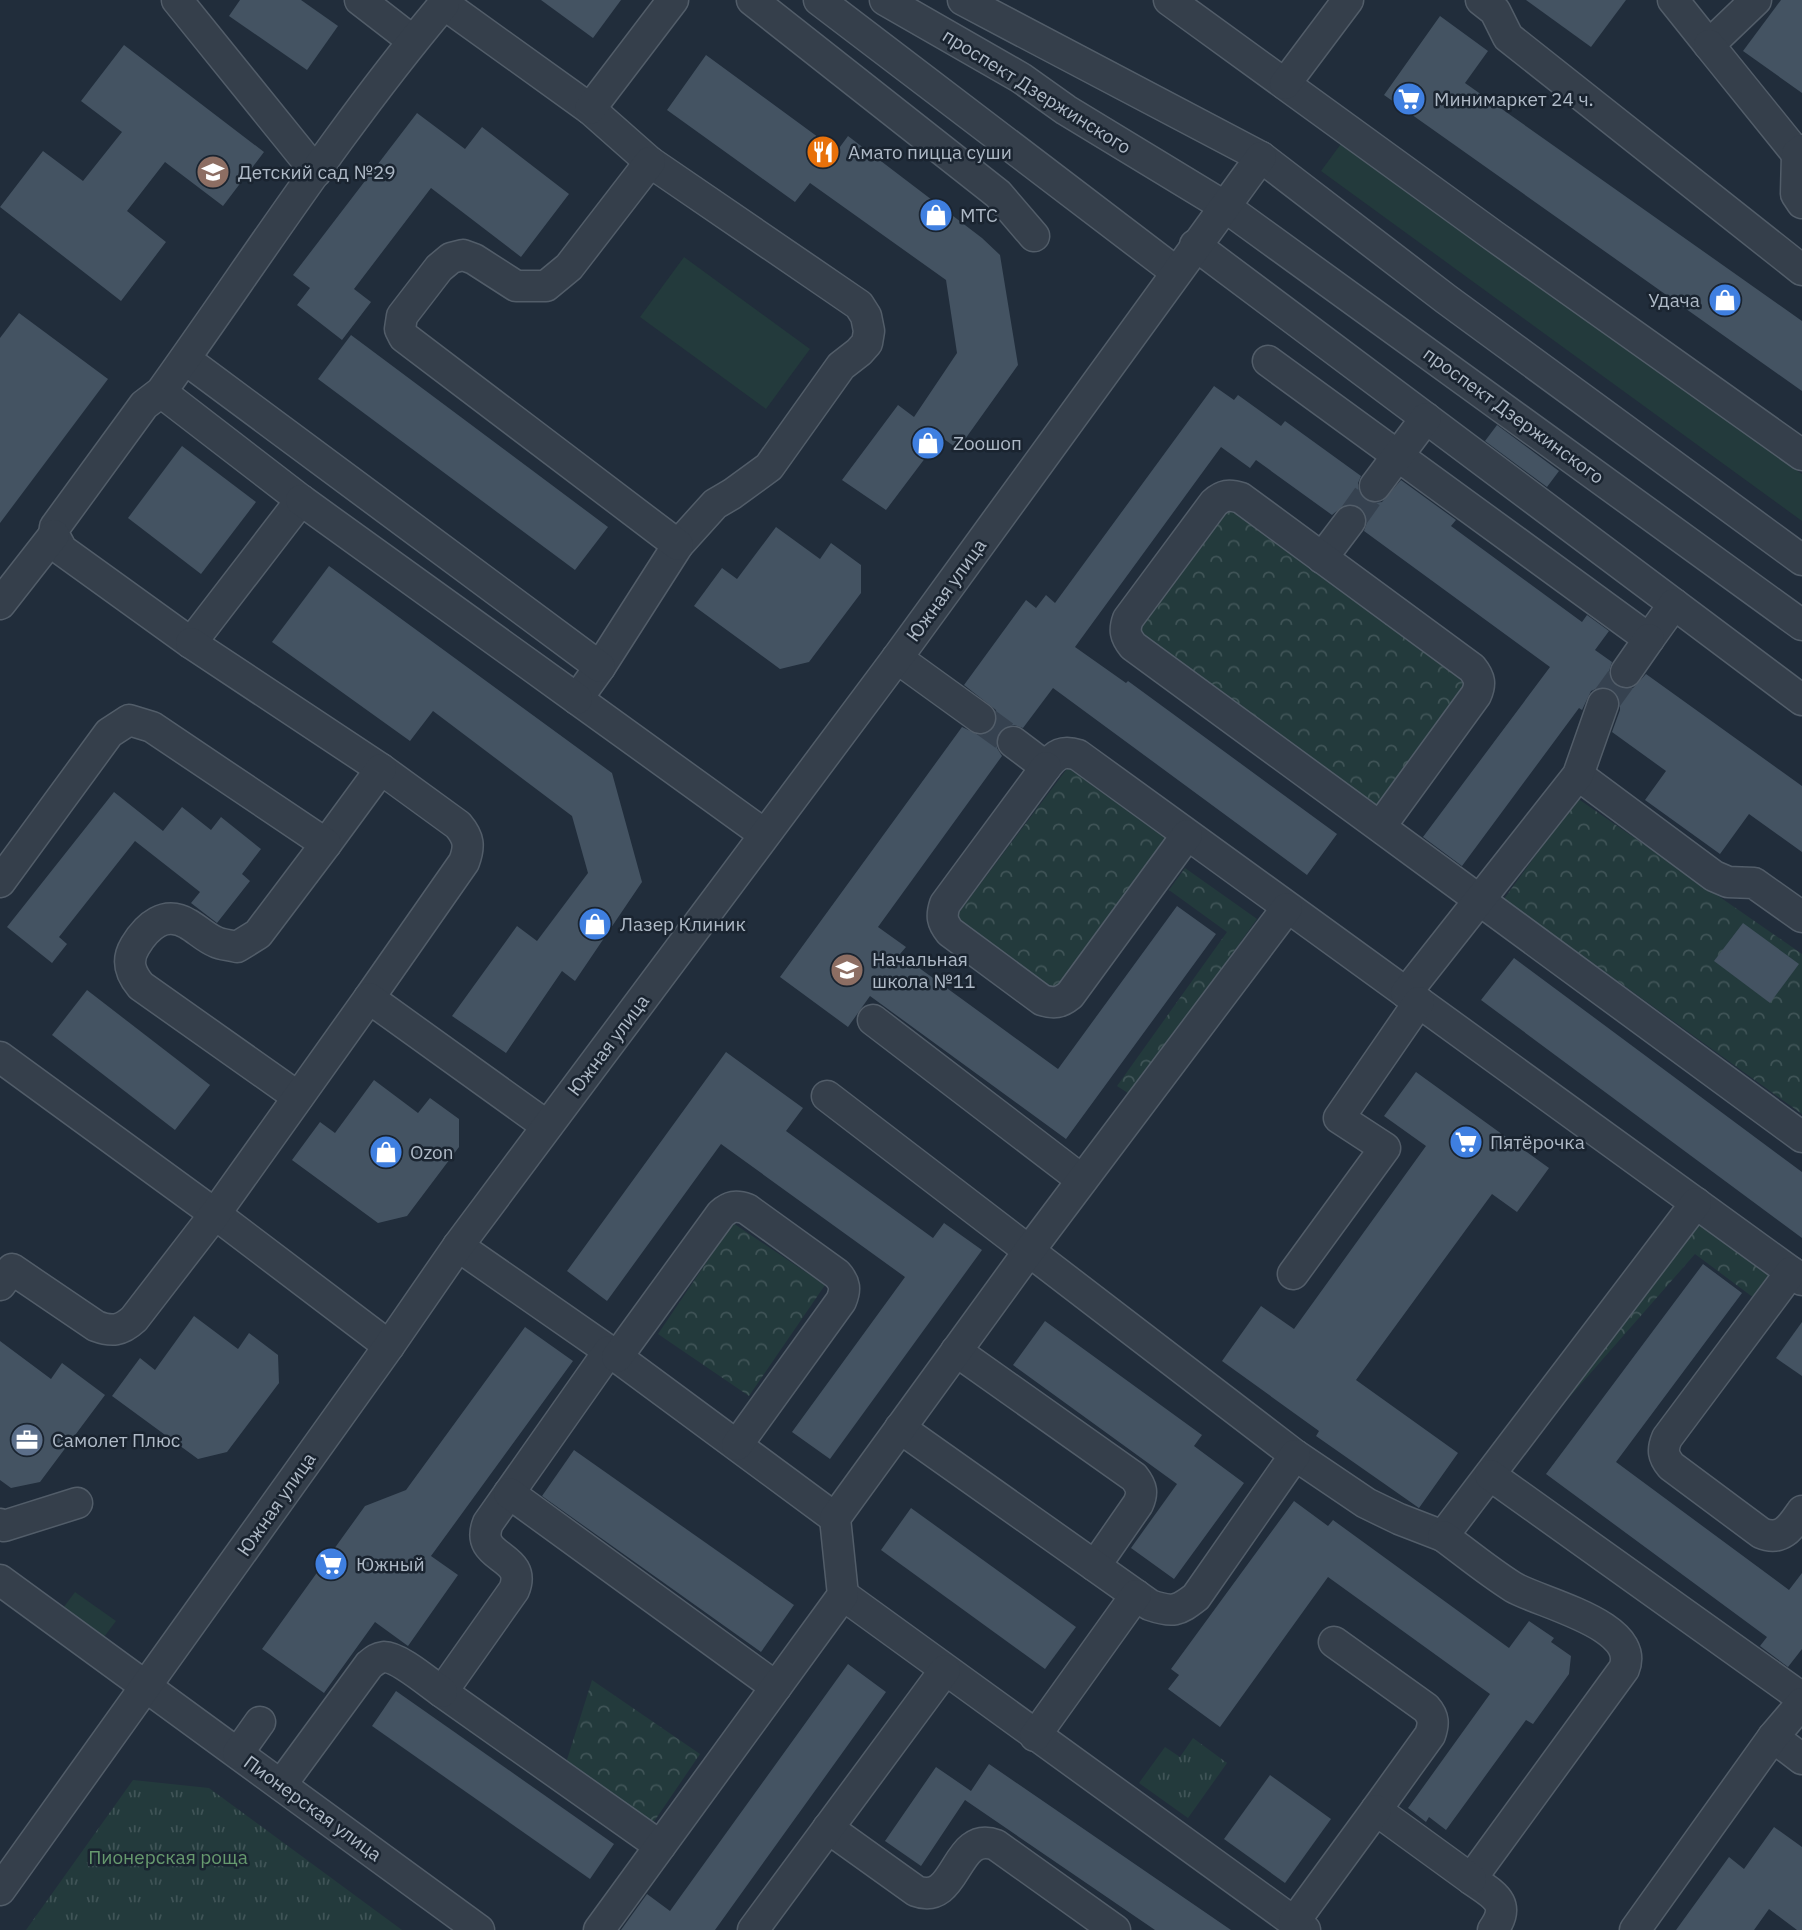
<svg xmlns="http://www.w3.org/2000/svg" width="1802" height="1930" viewBox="0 0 1802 1930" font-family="'IBM Plex Sans',sans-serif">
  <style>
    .green { fill: #233a3c }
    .forest { fill: url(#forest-crowns) }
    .park { fill: url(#park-tufts) }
    .building { fill: #445362 }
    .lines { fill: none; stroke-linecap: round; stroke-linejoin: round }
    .minor-tunnel { stroke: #364250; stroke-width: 30; stroke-dasharray: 30 15; stroke-linecap: butt }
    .minor-casing { stroke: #525d69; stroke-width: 33 }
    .minor { stroke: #353f4b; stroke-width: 30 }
    .labels { text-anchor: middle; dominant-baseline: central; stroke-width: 5; stroke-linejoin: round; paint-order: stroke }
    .street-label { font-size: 19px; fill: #afbac7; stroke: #1a2430 }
    .poi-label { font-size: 19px; fill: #afbac7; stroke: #1a2430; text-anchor: start }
    .park-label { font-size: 19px; fill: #66996e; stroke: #1a2430 }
  </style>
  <defs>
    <pattern id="forest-crowns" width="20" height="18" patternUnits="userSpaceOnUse" patternTransform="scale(1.75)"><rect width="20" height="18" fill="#233a3c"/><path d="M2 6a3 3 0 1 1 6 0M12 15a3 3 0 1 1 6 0" fill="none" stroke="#405457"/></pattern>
    <pattern id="park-tufts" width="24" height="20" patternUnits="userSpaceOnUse" patternTransform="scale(1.75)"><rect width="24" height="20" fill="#233a3c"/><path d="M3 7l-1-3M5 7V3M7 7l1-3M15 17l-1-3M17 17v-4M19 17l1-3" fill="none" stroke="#405457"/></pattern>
  </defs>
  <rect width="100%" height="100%" fill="#212d3b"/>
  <g class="green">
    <path d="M1343 141 1802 474V521L1321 171Z"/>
    <path d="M684 257 810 349 766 409 640 317Z"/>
    <path d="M75 1592 116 1621 104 1637 63 1608Z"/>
  </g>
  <g class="forest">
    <path d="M1228 504 1475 680 1381 809 1130 633Z"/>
    <path d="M1069 766 1174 844 1058 997 954 919Z"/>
    <path d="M1577 798 1802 954V1114L1504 899Z"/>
    <path d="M1185 868 1257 919 1131 1095 1117 1086 1227 932 1169 890Z"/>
    <path d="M1698 1220 1777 1276 1758 1301 1695 1254 1516 1458Z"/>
    <path d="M733 1223 825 1285 749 1396 658 1334Z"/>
    <path d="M592 1680 700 1754 653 1823 566 1763Z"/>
  </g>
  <g class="park">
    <path d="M1193 1738 1227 1763 1188 1818 1139 1783 1165 1747 1180 1757Z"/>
    <path d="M133 1780 209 1788 402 1930H26Z"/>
  </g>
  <g class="building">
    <path d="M240 0H301L338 26 307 70 229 16Z"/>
    <path d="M541 0H621L593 38Z"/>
    <path d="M1526 0H1626L1591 47Z"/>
    <path d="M1781 0H1802V93L1743 51Z"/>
    <path d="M1440 16 1488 51 1465 83 1802 321V391L1384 95Z"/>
    <path d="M124 45 264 152 223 206 165 162 127 211 166 242 121 301 0 207 43 151 83 181 122 132 81 101Z"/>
    <path d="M706 55 837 151 848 136 982 238 1000 255 1018 365 958 449 941 437 886 510 842 480 898 405 914 417 957 353 946 280 810 183 795 202 667 110Z"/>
    <path d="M417 113 465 149 482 127 569 194 521 257 431 188 354 289 371 302 342 340 297 305 310 288 293 275Z"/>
    <path d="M19 313 108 379 0 523V338Z"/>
    <path d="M351 335 608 527 575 570 318 379Z"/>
    <path d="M1214 386 1234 400 1238 395 1281 426 1285 421 1361 476 1358 483 1359 492 1365 500 1374 503 1382 502 1401 480 1456 520 1451 526 1582 622 1587 615 1609 631 1595 650 1612 662 1609 671 1611 680 1615 686 1624 689 1633 688 1646 674 1802 786V852L1749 814 1720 854 1645 800 1666 771 1612 732 1620 710V700L1617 693 1609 688 1600 687 1591 691 1582 710 1579 708 1462 866 1423 837 1550 667 1364 531 1367 522 1366 515 1360 507 1351 504 1344 505 1332 515 1256 460 1250 468 1221 447 1075 647 1126 683 1128 681 1337 834 1307 875 1053 688 1023 728 1014 725 1007 726 999 732 996 739 997 748 1002 756 878 927 906 947 900 954 1058 1069 1177 906 1216 934 1066 1139 870 996 848 1027 780 977 962 727 979 735 988 734 994 729 997 719 996 710 964 685 1026 600 1036 608 1046 595 1055 603Z"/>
    <path d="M1497 425 1559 471 1547 487 1485 441Z"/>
    <path d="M182 446 256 502 201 574 128 518Z"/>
    <path d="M776 527 820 559 831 543 861 565V593L809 662 780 669 694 606 722 568 737 579Z"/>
    <path d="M329 566 612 773 642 882 575 981 562 971 506 1053 452 1016 517 926 537 941 588 873 572 816 433 711 410 741 272 642Z"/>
    <path d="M114 792 163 831 182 807 211 830 221 817 261 849 242 874 250 881 217 923 191 903 200 892 135 841 59 937 67 944 52 963 7 927Z"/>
    <path d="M1743 923 1799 964 1770 1003 1714 961Z"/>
    <path d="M1514 958 1802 1172V1238L1481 1000Z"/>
    <path d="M87 990 210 1085 175 1130 52 1035Z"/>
    <path d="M726 1052 803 1108 786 1131 933 1238 944 1223 982 1250 830 1459 792 1432 905 1277 721 1144 607 1301 567 1271Z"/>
    <path d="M1416 1072 1549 1168 1517 1212 1492 1194 1356 1380 1458 1453 1419 1508 1316 1436 1319 1431 1222 1361 1261 1306 1294 1329 1426 1146 1384 1116Z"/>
    <path d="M374 1080 418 1113 430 1098 459 1119V1147L407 1216 378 1223 292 1160 320 1122 335 1133Z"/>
    <path d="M1703 1264 1742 1293 1616 1462 1789 1590 1802 1573V1649L1788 1667 1760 1646 1767 1637 1546 1474Z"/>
    <path d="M194 1316 238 1349 249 1333 278 1355 279 1383 227 1452 198 1459 112 1396 140 1358 155 1370Z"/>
    <path d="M1045 1321 1202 1435 1194 1446 1244 1483 1174 1579 1131 1548 1177 1484 1013 1365Z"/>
    <path d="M1802 1322V1376L1776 1358Z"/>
    <path d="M525 1327 573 1361 431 1556 458 1575 408 1646 375 1622 324 1693 262 1649 365 1506 406 1490Z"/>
    <path d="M0 1341 51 1379 62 1363 105 1395 40 1482 11 1488 0 1480Z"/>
    <path d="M574 1450 794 1605 761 1652 542 1496Z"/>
    <path d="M1294 1501 1328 1526 1333 1520 1509 1648 1529 1621 1554 1638 1551 1642 1571 1656 1569 1674 1533 1724 1526 1720 1446 1830 1429 1817 1426 1822 1408 1808 1490 1694 1328 1577 1220 1727 1168 1689 1179 1675 1171 1669Z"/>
    <path d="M911 1508 1076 1627 1045 1669 881 1550Z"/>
    <path d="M848 1664 886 1692 715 1930H621L647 1894 670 1911Z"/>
    <path d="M396 1691 614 1844 590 1879 372 1726Z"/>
    <path d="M989 1764 1231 1930H1155L965 1800 921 1866 885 1841 936 1767 971 1791Z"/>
    <path d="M1270 1775 1331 1819 1285 1883 1224 1839Z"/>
    <path d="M1774 1827 1802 1847V1930H1797L1769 1909 1754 1930H1676L1729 1857 1744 1869Z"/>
  </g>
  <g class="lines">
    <g class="minor-tunnel">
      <path d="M1350 521 1375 486"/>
      <path d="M1603 704 1626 672"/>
      <path d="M980 718 1013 742"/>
    </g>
    <defs>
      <g id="minor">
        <path d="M177 0 316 172"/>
        <path d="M360 0 413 41"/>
        <path d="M752 0 998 194 1034 236"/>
        <path d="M819 0 1176 272"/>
        <path d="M885 0 1021 78 1066 110 1224 206 1802 625"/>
        <path d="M963 0 1261 157 1446 299 1802 560"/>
        <path d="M1169 0 1494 236 1802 455"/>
        <path d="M1481 0 1495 11 1508 37 1802 270"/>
        <path d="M1673 0 1709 45 1756 0"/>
        <path d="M444 4 590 109 650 162 859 305 866 316 869 331 867 343 859 352 841 366 769 467 732 494 715 504 678 545 600 667 577 699 764 834"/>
        <path d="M1709 45 1797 154"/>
        <path d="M1285 84 1348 0"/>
        <path d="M590 109 673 0"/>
        <path d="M1802 150 1797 154 1796 194 1802 203"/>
        <path d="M650 162 569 267 546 286H516L474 259 463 255 451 258 439 268 402 316 400 329 404 337 678 545"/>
        <path d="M1195 245 1674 604"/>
        <path d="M185 359 600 667"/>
        <path d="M1268 361 1649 639 1674 604 1802 700"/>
        <path d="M161 392 301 500 191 643 62 550 54 535 55 527 144 405 161 392C254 262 341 126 444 4V0"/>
        <path d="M1375 486 1426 418"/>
        <path d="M301 500 577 699"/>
        <path d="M1322 558 1350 521"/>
        <path d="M0 604 54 535"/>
        <path d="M191 643 381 769 458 825C469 838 470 846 464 862L369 998"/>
        <path d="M897 658 980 718"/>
        <path d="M1626 672 1649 639"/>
        <path d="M1013 742 1046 767C1056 754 1063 750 1078 755L1802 1280"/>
        <path d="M1046 767 945 904C941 916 942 922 950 932L1042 1000C1054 1004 1060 1003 1070 995L1187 835"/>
        <path d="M1578 775 1714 876 1728 882 1754 883 1802 917"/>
        <path d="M1380 827 1133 646C1125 636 1124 630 1128 619L1214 503C1223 495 1229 494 1241 498L1472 668C1480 678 1481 684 1476 695L1380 827 1802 1137"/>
        <path d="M326 844 381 769"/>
        <path d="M0 882 109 733 129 720 152 727 326 844 258 934 237 947C230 945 222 945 216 942 206 938 197 929 188 924 165 910 147 926 135 946 126 961 130 973 141 986L298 1097"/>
        <path d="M1406 993 1578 775 1603 704"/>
        <path d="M873 1020 1082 1180"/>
        <path d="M0 1057 215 1214 389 1346"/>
        <path d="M827 1096 1295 1455 1366 1503 1399 1519 1443 1536 1696 1203"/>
        <path d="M458 1246 609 1351 835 1518"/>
        <path d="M1791 1272 1667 1438C1662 1450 1663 1456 1671 1466L1761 1533C1782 1542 1791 1527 1802 1511"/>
        <path d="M1293 1274 1385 1148 1339 1118 1419 1002"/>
        <path d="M0 1285 12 1269 96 1326C112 1332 121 1331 134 1319L215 1214 369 998 547 1126"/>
        <path d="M609 1351 488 1523C473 1560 529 1554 514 1590L442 1692 660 1846"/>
        <path d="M956 1351 1134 1477C1142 1487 1143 1493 1138 1504L1095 1566"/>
        <path d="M617 1357 721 1214C730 1206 736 1205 747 1209L837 1274C845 1283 846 1289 841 1301L737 1445"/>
        <path d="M900 1428 1150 1605C1173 1613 1178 1611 1196 1597L1295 1455"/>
        <path d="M1490 1475 1802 1698"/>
        <path d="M509 1493 776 1687"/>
        <path d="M0 1524 4 1526 77 1503"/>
        <path d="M1443 1536C1466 1553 1489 1572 1513 1587 1540 1603 1642 1625 1624 1669L1471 1879C1492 1894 1513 1902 1493 1930"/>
        <path d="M0 1580 479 1930"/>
        <path d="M843 1595 1305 1930"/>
        <path d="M1334 1642 1426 1708C1434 1717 1434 1724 1430 1735L1376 1810 1471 1879"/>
        <path d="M1035 1736 1136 1595"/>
        <path d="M1773 1737 1802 1759"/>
        <path d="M238 1753 260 1722"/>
        <path d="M281 1785 369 1665C374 1661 377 1658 384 1657 399 1657 429 1683 442 1692"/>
        <path d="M828 1828 916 1891C958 1907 954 1829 996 1845L1115 1930"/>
        <path d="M0 1890 389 1346 458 1246 897 658 1261 157"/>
        <path d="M1294 1922 1376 1810"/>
        <path d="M599 1930 843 1595 835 1518 1029 1251 1287 908"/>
        <path d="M753 1930 945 1670"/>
        <path d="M1635 1930 1773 1737 1802 1703"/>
      </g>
    </defs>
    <use href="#minor" class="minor-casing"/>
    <use href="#minor" class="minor"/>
  </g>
  <defs>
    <symbol id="supermarket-disc" viewBox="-11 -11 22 22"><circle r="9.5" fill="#3f7fe0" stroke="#1a2430"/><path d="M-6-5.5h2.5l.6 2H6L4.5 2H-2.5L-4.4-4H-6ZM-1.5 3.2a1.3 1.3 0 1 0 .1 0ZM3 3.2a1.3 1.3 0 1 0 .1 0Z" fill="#fff"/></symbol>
    <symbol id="restaurant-disc" viewBox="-11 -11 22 22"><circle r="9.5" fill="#e8710a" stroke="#1a2430"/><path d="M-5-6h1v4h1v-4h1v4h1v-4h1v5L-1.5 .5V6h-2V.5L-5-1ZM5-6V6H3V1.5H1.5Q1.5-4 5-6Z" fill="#fff"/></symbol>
    <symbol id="school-disc" viewBox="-11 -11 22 22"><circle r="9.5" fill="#8d6e63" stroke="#1a2430"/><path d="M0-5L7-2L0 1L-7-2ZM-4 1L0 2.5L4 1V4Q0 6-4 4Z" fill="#fff"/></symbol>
    <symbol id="shop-disc" viewBox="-11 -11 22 22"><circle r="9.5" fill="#3f7fe0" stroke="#1a2430"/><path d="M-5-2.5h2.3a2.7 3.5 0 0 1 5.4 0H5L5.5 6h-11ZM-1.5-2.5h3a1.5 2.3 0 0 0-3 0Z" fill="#fff"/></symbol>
    <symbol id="office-disc" viewBox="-11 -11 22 22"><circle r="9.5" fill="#5c6f8a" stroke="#1a2430"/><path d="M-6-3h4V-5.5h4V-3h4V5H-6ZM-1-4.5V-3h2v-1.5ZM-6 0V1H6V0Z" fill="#fff"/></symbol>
  </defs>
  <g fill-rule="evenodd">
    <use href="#supermarket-disc" x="1390" y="80" width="38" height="38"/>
    <use href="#restaurant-disc" x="804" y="133" width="38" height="38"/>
    <use href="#school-disc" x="194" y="153" width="38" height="38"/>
    <use href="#shop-disc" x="917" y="196" width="38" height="38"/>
    <use href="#shop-disc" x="1706" y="281" width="38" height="38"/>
    <use href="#shop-disc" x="909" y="424" width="38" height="38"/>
    <use href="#shop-disc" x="576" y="905" width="38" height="38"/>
    <use href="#school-disc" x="828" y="951" width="38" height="38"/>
    <use href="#supermarket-disc" x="1447" y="1123" width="38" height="38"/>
    <use href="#shop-disc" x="367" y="1133" width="38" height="38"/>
    <use href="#office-disc" x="8" y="1421" width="38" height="38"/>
    <use href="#supermarket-disc" x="312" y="1545" width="38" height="38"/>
  </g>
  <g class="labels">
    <g class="street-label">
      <text transform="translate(1037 91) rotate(32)">проспект Дзержинского</text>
      <text transform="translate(1514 415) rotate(36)">проспект Дзержинского</text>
      <text transform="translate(946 590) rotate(-54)">Южная улица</text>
      <text transform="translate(608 1045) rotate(-53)">Южная улица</text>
      <text transform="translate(276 1504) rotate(-55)">Южная улица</text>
      <text transform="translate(313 1808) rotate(36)">Пионерская улица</text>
    </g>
    <g class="poi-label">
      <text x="1434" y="99">Минимаркет 24 ч.</text>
      <text x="848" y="152">Амато пицца суши</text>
      <text x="238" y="172">Детский сад №29</text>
      <text x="960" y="215">МТС</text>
      <text x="1700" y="300" text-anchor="end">Удача</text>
      <text x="953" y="443">Zooшоп</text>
      <text x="620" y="924">Лазер Клиник</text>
      <text x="872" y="959">Начальная<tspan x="872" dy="22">школа №11</tspan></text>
      <text x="1490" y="1142">Пятёрочка</text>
      <text x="410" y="1152">Ozon</text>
      <text x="52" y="1440">Самолет Плюс</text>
      <text x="356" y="1564">Южный</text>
    </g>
    <g class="park-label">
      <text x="168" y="1857">Пионерская роща</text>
    </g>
  </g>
</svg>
